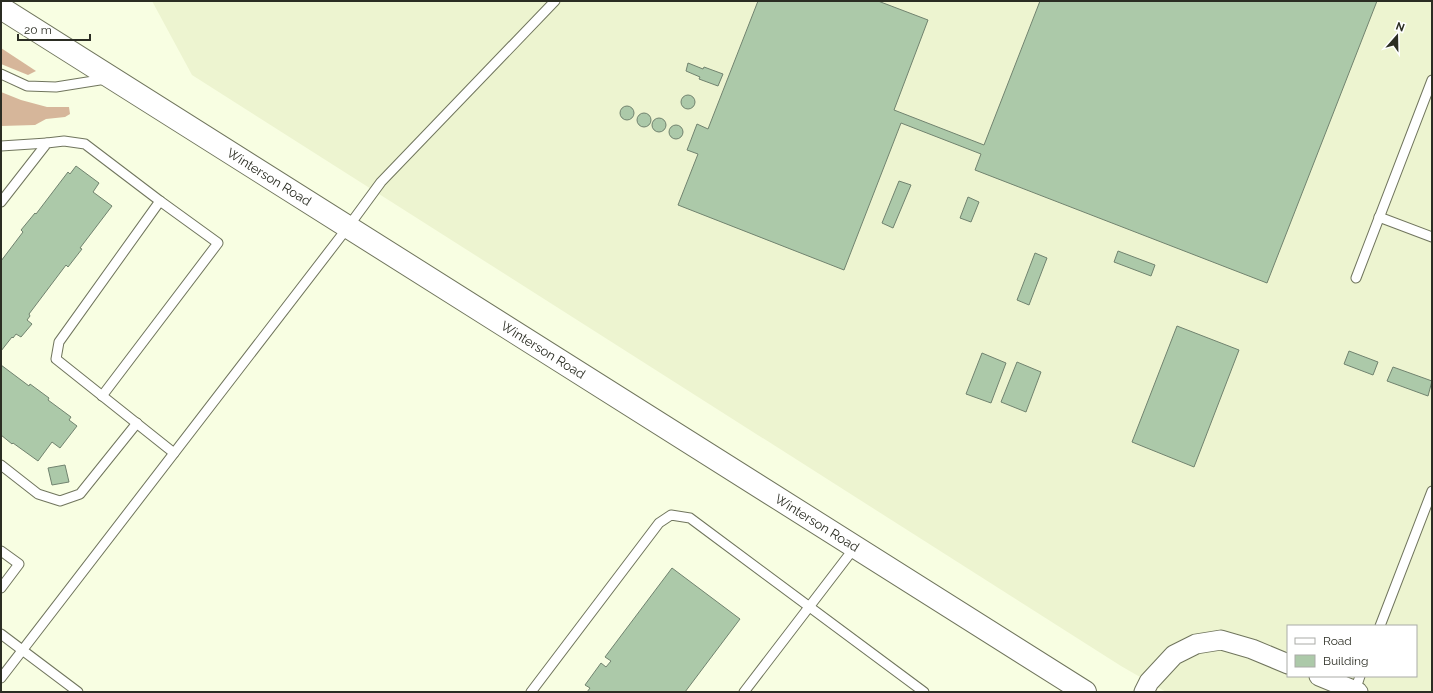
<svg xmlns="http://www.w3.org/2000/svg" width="1433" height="693" viewBox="0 0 1433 693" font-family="Raleway,sans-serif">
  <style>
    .built { fill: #edf4d0; fill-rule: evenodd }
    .forest { fill: #d6b69a }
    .building { fill: #acc9a9; stroke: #71836f }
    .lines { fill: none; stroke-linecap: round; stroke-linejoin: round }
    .service-casing { stroke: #70755d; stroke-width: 11 }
    .minor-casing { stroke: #70755d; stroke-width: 21 }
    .tertiary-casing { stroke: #70755d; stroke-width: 24 }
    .service { stroke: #fff; stroke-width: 9 }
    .minor { stroke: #fff; stroke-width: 19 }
    .tertiary { stroke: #fff; stroke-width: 22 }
    .labels { text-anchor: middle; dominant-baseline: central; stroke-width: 4; stroke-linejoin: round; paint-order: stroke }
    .street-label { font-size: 13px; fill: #2b2d23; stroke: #fff }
  </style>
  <rect width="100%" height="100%" fill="#f8fee2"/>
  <path class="built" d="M152 1H1432V692H1166L1121 666 192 75ZM1288 626H1416V676H1288Z"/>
  <g class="forest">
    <path d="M1 48 36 71 28 75 1 64Z"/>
    <path d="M1 92 21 100 47 107H69L70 114 65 117 46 119 35 125 1 126Z"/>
  </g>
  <g class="building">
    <path d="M758 1H878L928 20 894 110 984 145 1040 1H1377L1267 283 975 170 981 154 901 123 844 270 678 205 698 154 687 150 689 145 697 124 708 129Z"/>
    <path d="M688 63 703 69 704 67 723 74 718 86 699 79 700 77 686 71Z"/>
    <circle cx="688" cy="102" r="7"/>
    <circle cx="627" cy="113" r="7"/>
    <circle cx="644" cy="120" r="7"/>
    <circle cx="659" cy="125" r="7"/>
    <circle cx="676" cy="132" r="7"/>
    <path d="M76 166 99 183 93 192 112 206 80 248 82 249 68 267 66 265 29 314 30 316 27 320 32 324 21 337 16 334 13 338 12 337 1 351V261L23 232 21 230 35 213 36 214 68 172 70 174Z"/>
    <path d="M899 181 911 185 893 228 882 223Z"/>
    <path d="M968 197 979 202 971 222 960 218Z"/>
    <path d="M1118 251 1155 265 1151 276 1114 262Z"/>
    <path d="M1035 253 1047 258 1029 305 1017 300Z"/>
    <path d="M1177 326 1239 350 1194 467 1132 442Z"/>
    <path d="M1349 351 1378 362 1373 375 1344 364Z"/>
    <path d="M982 353 1006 363 991 403 966 394Z"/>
    <path d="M1017 362 1041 372 1026 412 1001 402Z"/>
    <path d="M1 365 29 386 30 384 49 398 48 400 71 417 69 420 77 426 60 448 52 442 38 461 13 443 12 444 1 435Z"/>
    <path d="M1393 367 1432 381 1428 396 1387 381Z"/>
    <path d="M65 465 69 482 52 485 48 468Z"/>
    <path d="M672 568 740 619 685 692H587L590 688 585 685 601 663 606 667 611 661 605 657Z"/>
  </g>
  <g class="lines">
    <defs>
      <g id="service">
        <path d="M1 74 27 86 56 87 106 79"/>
        <path d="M1 146 47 143"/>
        <path d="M1 202 47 143 64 141 85 144 160 201 59 342 56 359 174 453"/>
        <path d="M1379 217 1432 237"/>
        <path d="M1356 278 1432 80"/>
        <path d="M102 396 218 243 160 201"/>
        <path d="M1 465 38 494 60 501 80 494 137 423"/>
        <path d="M1 551 19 564 1 588"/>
        <path d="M1380 626 1432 491"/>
        <path d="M1 634 78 692"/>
        <path d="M1 678 348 227 381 182 555 1"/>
        <path d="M1355 691 1360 676"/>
        <path d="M531 692 659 523 671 515 690 518 924 692"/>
        <path d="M744 692 855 547"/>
      </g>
      <g id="minor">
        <path d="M1319 676 1358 692"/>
        <path d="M1144 692 1149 682 1174 655 1196 644 1221 640 1252 649 1288 664"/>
      </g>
      <path id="tertiary" d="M1 8 1085 692"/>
    </defs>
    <use href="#service" class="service-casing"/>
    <use href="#minor" class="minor-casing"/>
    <use href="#tertiary" class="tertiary-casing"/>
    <use href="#service" class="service"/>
    <use href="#minor" class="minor"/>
    <use href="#tertiary" class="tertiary"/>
  </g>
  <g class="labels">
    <g class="street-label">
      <text transform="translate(269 177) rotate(32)">Winterson Road</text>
      <text transform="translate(543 350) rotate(32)">Winterson Road</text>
      <text transform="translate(817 523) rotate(32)">Winterson Road</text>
    </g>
  </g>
  <rect width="1433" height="693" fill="none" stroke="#2b2d23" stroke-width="4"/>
  <rect x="1287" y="625" width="130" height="52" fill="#ffffff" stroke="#aaaba7"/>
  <rect x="1295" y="638" width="20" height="6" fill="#ffffff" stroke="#aaaba7"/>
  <text x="1323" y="645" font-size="12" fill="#2b2d23">Road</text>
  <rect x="1295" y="655" width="20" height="12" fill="#acc9a9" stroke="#aaaba7"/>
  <text x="1323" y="665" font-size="12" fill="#2b2d23">Building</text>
  <g transform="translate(1397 36) rotate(20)" stroke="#ffffff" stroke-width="3" paint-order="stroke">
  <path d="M0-3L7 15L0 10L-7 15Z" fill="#2b2d23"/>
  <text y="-6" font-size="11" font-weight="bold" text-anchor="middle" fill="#2b2d23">N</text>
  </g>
  <path d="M18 34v6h72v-6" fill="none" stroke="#2b2d23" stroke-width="2"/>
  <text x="24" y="34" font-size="12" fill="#2b2d23" stroke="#ffffff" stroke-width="3" paint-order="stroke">20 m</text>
</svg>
